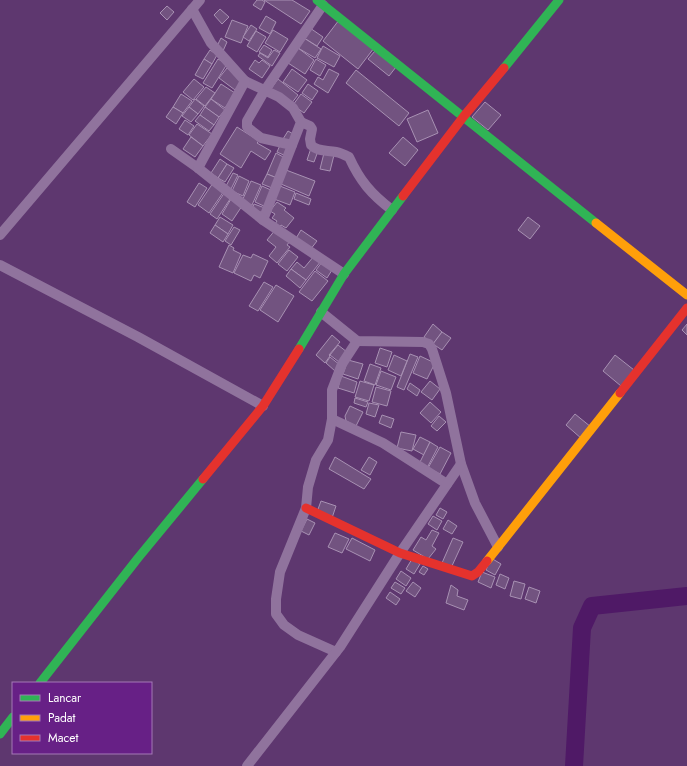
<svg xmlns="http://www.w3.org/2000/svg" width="687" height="766" viewBox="0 0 687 766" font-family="Jost,sans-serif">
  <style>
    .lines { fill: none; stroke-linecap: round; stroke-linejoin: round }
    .river { stroke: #4f1966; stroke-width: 18 }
    .building { fill: #725380; stroke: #a891b3 }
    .street { stroke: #90739d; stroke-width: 10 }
    .fast { stroke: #30b455; stroke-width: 9 }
    .slow { stroke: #ff9f0a; stroke-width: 9 }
    .jam { stroke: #e5322d; stroke-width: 9 }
  </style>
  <rect width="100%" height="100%" fill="#5e376f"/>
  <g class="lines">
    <path class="river" d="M574 766 582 628 592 606 687 596"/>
  </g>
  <g class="building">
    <path d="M257 0H262L265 2 261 10 253 5Z"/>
    <path d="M264 0H292L310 11 301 24Z"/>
    <path d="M167 6 174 12 167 20 160 13Z"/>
    <path d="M220 9 229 17 222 24 214 15Z"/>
    <path d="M266 16 276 22 270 34 259 28Z"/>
    <path d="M232 20 248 26 241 43 225 37Z"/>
    <path d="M339 20 374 48 358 69 323 41Z"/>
    <path d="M251 25 257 29 249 41 243 37Z"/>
    <path d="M310 28 323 37 317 46 304 38Z"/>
    <path d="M273 30 288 39 280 52 265 43Z"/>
    <path d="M256 31 266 37 257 52 247 46Z"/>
    <path d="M221 38 227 42 223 51 216 48Z"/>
    <path d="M304 38 321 49 315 58 298 48Z"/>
    <path d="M264 45 272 50 268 57 259 52Z"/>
    <path d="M323 46 340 56 334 67 317 58Z"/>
    <path d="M298 48 314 60 305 74 288 63Z"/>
    <path d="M210 50 217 55 212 64 204 59Z"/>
    <path d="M274 50 280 53 272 66 258 56 260 53 268 58Z"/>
    <path d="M375 51 396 67 389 76 368 59Z"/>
    <path d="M204 59 212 64 203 79 195 75Z"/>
    <path d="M218 59 227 64 212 88 203 83Z"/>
    <path d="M316 59 326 65 320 76 310 70Z"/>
    <path d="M255 60 259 63 262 60 270 66 262 78 249 69Z"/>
    <path d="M227 68 243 80 235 90 219 78Z"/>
    <path d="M292 69 307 80 298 92 283 82Z"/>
    <path d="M329 69 339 74 328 93 314 84 318 77 323 80Z"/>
    <path d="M356 70 409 113 399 126 346 83Z"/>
    <path d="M194 79 204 87 193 100 183 92Z"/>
    <path d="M278 79 298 95 291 104 271 89Z"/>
    <path d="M221 84 235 93 225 108 211 99Z"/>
    <path d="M308 84 318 91 312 100 302 93Z"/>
    <path d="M206 87 215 93 205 106 196 99Z"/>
    <path d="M181 94 192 101 183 113 173 107Z"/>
    <path d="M301 94 312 102 304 113 293 105Z"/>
    <path d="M195 99 204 106 198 114 189 107Z"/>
    <path d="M211 99 225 110 219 117 205 107Z"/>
    <path d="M485 102 501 115 488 130 472 117Z"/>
    <path d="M173 107 183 113 176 124 166 117Z"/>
    <path d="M189 107 198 114 191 122 182 116Z"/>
    <path d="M205 107 219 117 214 125 200 115Z"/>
    <path d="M428 110 438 133 417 142 407 119Z"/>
    <path d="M200 115 214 125 209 131 195 121Z"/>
    <path d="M185 120 194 126 188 135 179 129Z"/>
    <path d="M197 124 212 134 203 146 189 135Z"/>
    <path d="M237 127 259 141 257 143 271 151 265 160 251 151 241 168 220 154Z"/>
    <path d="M288 131 295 135 290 143 283 139Z"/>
    <path d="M191 137 203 146 195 157 183 149Z"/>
    <path d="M403 137 418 150 405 166 389 153Z"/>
    <path d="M281 143 290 147 286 156 277 152Z"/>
    <path d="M311 148 318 151 314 162 307 160Z"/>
    <path d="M276 153 285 158 277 178 267 174Z"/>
    <path d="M324 153 334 155 330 171 320 169Z"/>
    <path d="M220 159 227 164 218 178 211 173Z"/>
    <path d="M227 164 234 168 225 182 218 178Z"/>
    <path d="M286 170 315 181 309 196 281 184Z"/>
    <path d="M233 173 238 175 231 189 226 186Z"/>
    <path d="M267 174 277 178 272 188 262 184Z"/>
    <path d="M239 176 249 181 243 196 232 191Z"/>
    <path d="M251 181 261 185 252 205 242 201Z"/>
    <path d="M199 183 207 188 195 207 187 202Z"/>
    <path d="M213 183 224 191 209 213 198 205Z"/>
    <path d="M262 186 273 191 266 207 255 202Z"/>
    <path d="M280 186 295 192 290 205 274 199Z"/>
    <path d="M225 192 232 196 217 219 210 214Z"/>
    <path d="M296 193 311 199 309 205 294 199Z"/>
    <path d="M231 199 242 206 232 221 222 214Z"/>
    <path d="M277 202 286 208 284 210 294 218 286 228 281 225 279 228 275 224 277 221 272 218 275 214 270 211Z"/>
    <path d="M254 204 265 208 263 213 252 209Z"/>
    <path d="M220 217 233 225 228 234 215 225Z"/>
    <path d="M528 217 540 226 530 239 518 230Z"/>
    <path d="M215 225 228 234 223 242 210 233Z"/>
    <path d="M234 227 240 230 231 245 225 241Z"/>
    <path d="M276 229 290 241 287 245 290 247 277 263 269 256 276 247 267 240Z"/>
    <path d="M301 230 317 241 310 250 295 240Z"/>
    <path d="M229 245 234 248 233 250 241 254 233 273 219 267Z"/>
    <path d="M289 250 298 257 287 271 278 264Z"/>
    <path d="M253 254 268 261 260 278 254 275 251 281 234 273 243 255 251 258Z"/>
    <path d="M314 256 321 261 306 280 291 269 297 262 304 268Z"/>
    <path d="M322 262 332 270 327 278 316 270Z"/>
    <path d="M291 269 306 280 300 288 286 276Z"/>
    <path d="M315 271 328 281 312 301 299 292Z"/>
    <path d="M264 282 273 287 258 311 249 306Z"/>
    <path d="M276 285 294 296 278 322 260 310Z"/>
    <path d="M433 324 442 332 433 344 424 337Z"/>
    <path d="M687 324V335L682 330Z"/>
    <path d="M442 332 451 338 442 350 433 344Z"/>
    <path d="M332 335 340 342 329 355 330 356 325 363 316 355Z"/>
    <path d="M338 345 347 352 339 362 330 355Z"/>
    <path d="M380 348 392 352 387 367 375 363Z"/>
    <path d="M410 354 418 357 404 390 397 387Z"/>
    <path d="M394 355 407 361 401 376 388 370Z"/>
    <path d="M615 355 634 370 621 386 603 371Z"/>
    <path d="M420 356 435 363 427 379 413 373Z"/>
    <path d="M330 357 340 365 335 371 326 363Z"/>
    <path d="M348 360 363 364 358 379 343 374Z"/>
    <path d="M370 364 381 368 375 385 364 381Z"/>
    <path d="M381 371 396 377 391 390 376 385Z"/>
    <path d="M341 376 357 382 354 393 338 388Z"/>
    <path d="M360 381 374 385 369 401 355 397Z"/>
    <path d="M430 381 440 389 432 400 421 392Z"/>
    <path d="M410 383 420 390 417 396 407 389Z"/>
    <path d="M376 387 391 391 387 406 372 402Z"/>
    <path d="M355 398 368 402 366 407 354 403Z"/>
    <path d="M430 402 441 412 431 423 420 413Z"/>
    <path d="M369 403 379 405 375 417 366 414Z"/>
    <path d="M350 406 363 412 356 426 346 421 345 416Z"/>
    <path d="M575 414 591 427 582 439 566 425Z"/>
    <path d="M382 415 394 419 391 428 379 423Z"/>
    <path d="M439 416 446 422 437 431 431 426Z"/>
    <path d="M401 432 416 435 412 451 397 448Z"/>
    <path d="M420 437 430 442 424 455 413 449Z"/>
    <path d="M430 442 438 447 427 468 419 464Z"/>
    <path d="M440 447 451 453 440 474 428 468Z"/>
    <path d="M335 457 371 479 364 489 329 469Z"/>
    <path d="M369 457 377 462 370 475 361 470Z"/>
    <path d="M321 501 336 506 332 518 317 512Z"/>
    <path d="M440 508 447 512 443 519 436 515Z"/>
    <path d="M433 516 442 521 437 530 428 524Z"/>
    <path d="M307 519 315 523 309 535 301 531Z"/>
    <path d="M448 520 457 526 452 534 443 529Z"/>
    <path d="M432 530 439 533 432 546 436 549 428 559 413 550 421 537 426 540Z"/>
    <path d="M335 533 349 539 342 553 328 547Z"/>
    <path d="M352 538 375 550 370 561 346 549Z"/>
    <path d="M453 538 463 542 451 568 442 563Z"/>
    <path d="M491 558 501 564 495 575 486 570Z"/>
    <path d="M412 559 420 564 414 574 406 569Z"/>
    <path d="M423 566 428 569 424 575 419 572Z"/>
    <path d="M401 571 411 578 406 586 396 579Z"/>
    <path d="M482 572 495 577 491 588 478 582Z"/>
    <path d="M500 574 509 578 505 589 496 585Z"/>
    <path d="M514 581 525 584 521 599 510 596Z"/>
    <path d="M395 582 405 588 401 594 391 588Z"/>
    <path d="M413 582 421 588 415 597 406 591Z"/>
    <path d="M451 585 458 590 457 596 468 600 464 610 446 603Z"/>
    <path d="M529 587 540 591 536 603 525 599Z"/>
    <path d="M390 592 400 599 396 605 386 598Z"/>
  </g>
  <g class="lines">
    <g class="street">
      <path d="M192 9 211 43 245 81 279 97 293 108 301 122 263 220"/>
      <path d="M301 122 310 126 312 129 310 139 311 145C318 152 327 150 336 152 341 153 345 155 349 157 360 181 371 194 392 210"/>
      <path d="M292 145 261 138 247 127V121L265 90 323 5"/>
      <path d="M171 149 198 168 263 220 344 274"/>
      <path d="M198 168 245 81"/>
      <path d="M0 235 200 0"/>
      <path d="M0 265 138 337 263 406"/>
      <path d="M321 312 357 341 423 342 429 344 432 349 446 393 461 464 475 503 498 547"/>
      <path d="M332 419 383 443 447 484"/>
      <path d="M336 652 298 635 284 625 276 614V599L280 572 306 508 308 487 316 460 328 440 332 419V390L342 364 357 341"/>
      <path d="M247 766 340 647 400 553 461 464"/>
    </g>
    <g class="fast">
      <path d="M317 0 596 223"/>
      <path d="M504 68 559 0"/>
      <path d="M299 349 344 274 403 196"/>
      <path d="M40 683 138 558 203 479"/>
      <path d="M0 734 13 717"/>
    </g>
    <g class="slow">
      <path d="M596 223 687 295"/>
      <path d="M487 561 620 393"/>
    </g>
    <g class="jam">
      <path d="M403 196 464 116 504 68"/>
      <path d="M620 393 687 308"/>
      <path d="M203 479 263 406 299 349"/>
      <path d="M306 508 400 553 472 576 478 572 487 561"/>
    </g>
  </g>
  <rect x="12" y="682" width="140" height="72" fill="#672086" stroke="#a479b6"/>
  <rect x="20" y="695" width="20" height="6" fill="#30b455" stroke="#a479b6"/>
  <text x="48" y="702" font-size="12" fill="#ffffff">Lancar</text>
  <rect x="20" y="715" width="20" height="6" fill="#ff9f0a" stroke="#a479b6"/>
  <text x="48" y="722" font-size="12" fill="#ffffff">Padat</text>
  <rect x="20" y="735" width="20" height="6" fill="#e5322d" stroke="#a479b6"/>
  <text x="48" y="742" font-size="12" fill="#ffffff">Macet</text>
</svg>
